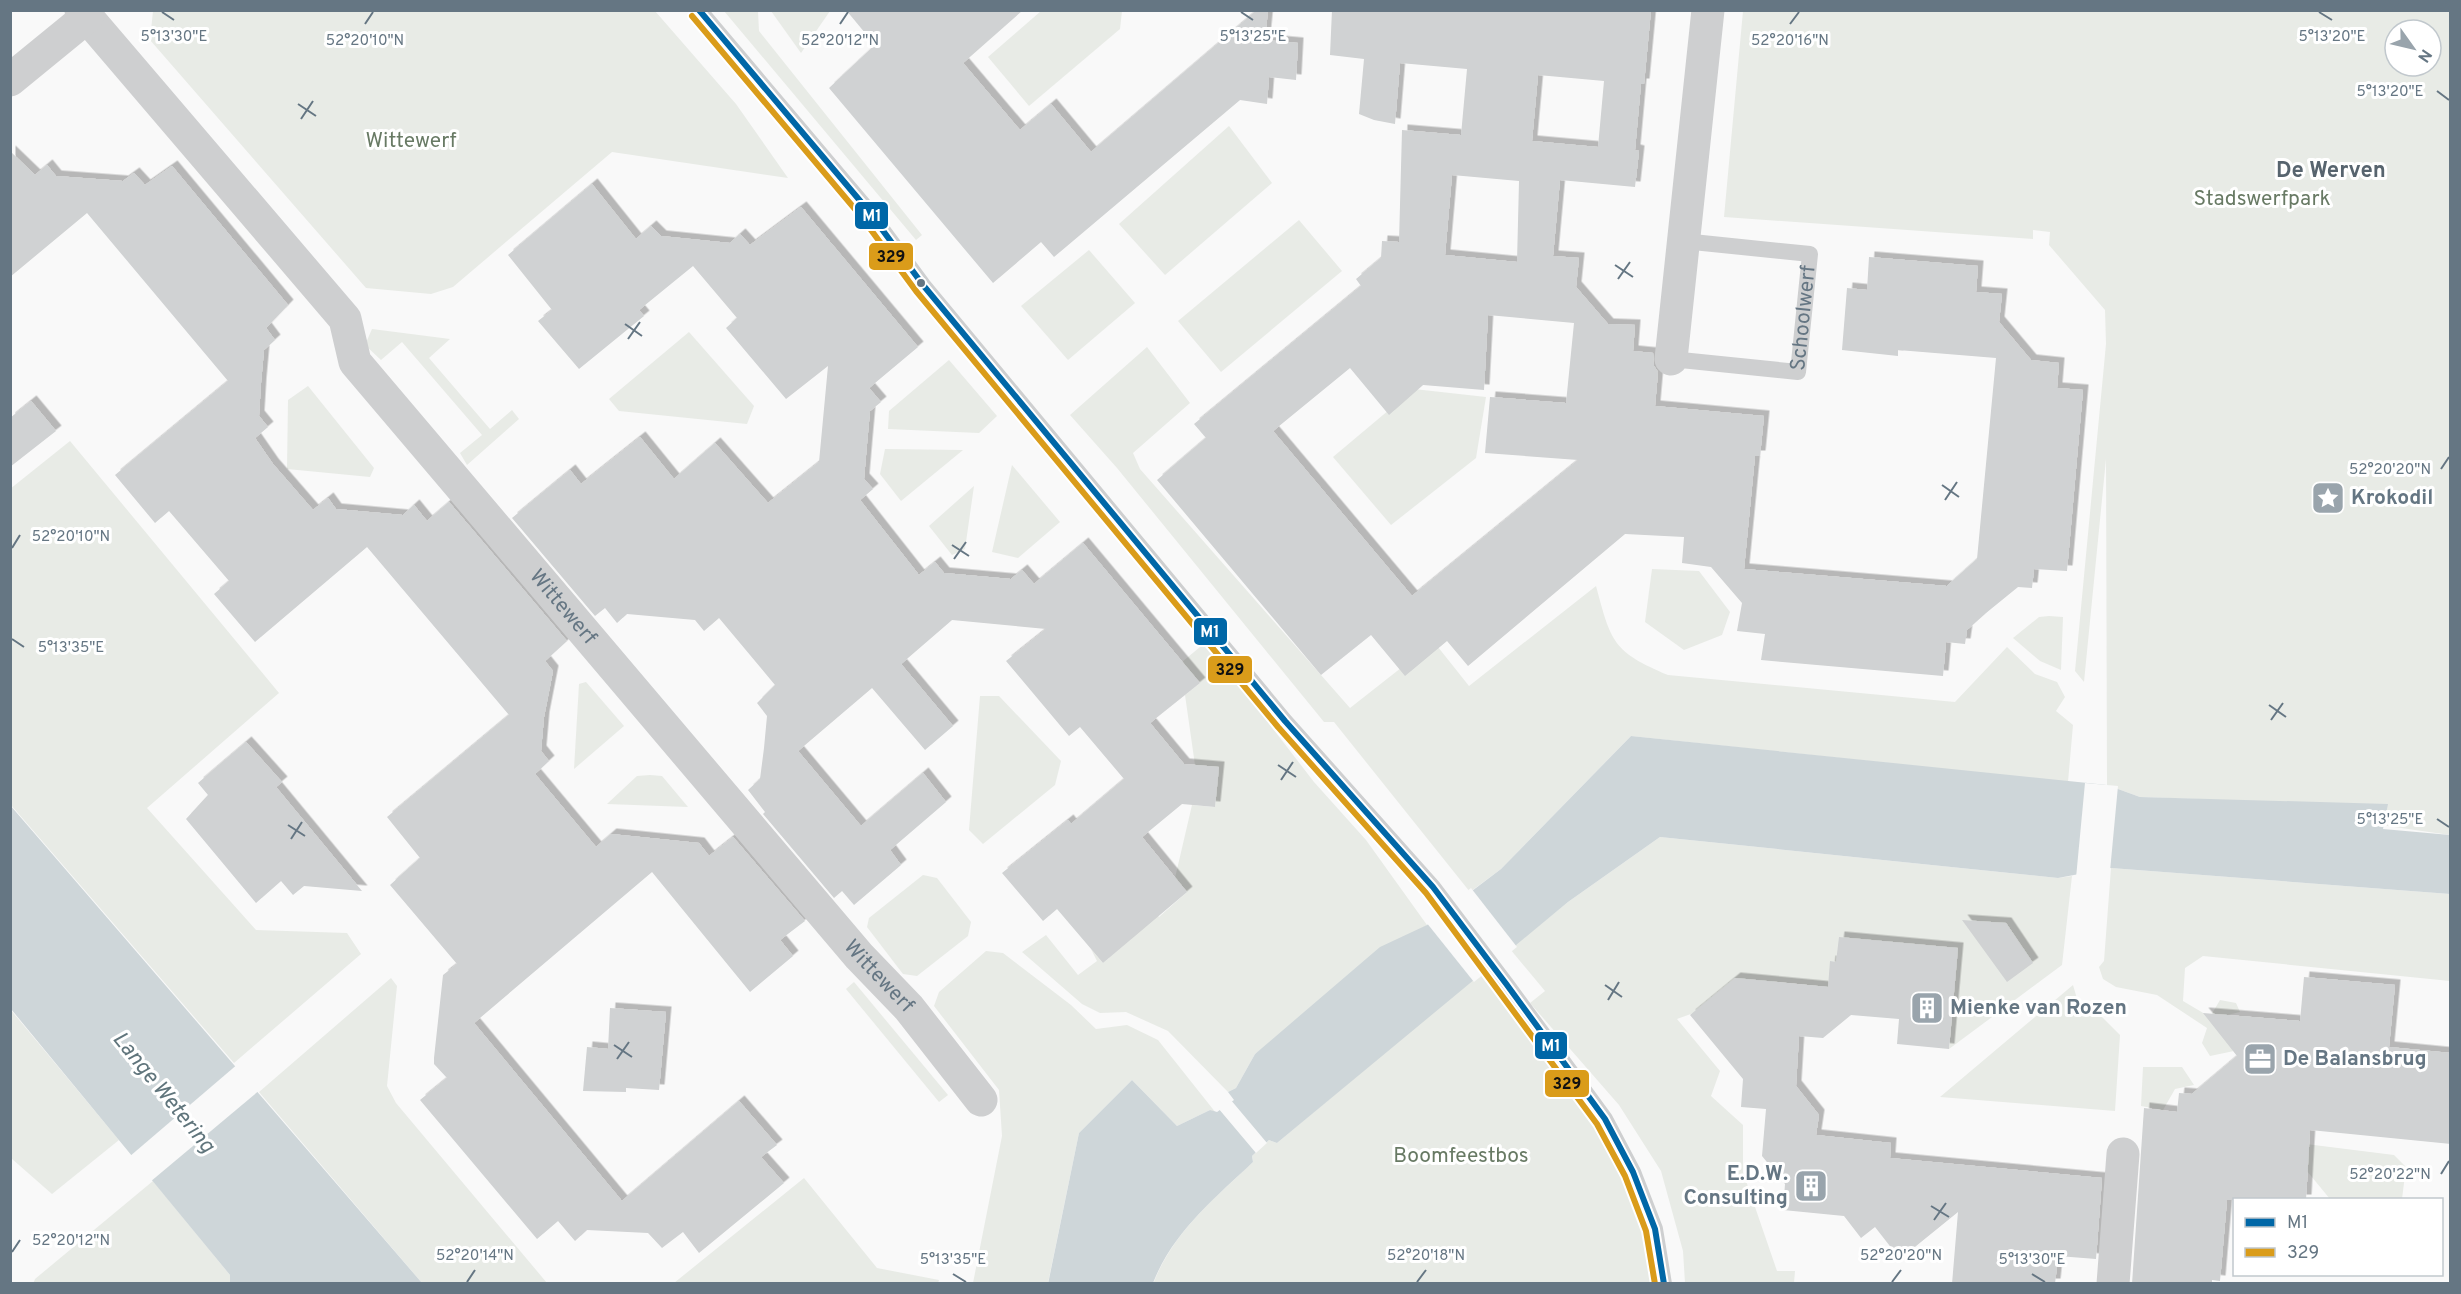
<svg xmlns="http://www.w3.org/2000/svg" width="2461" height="1294" viewBox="0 0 2461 1294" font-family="Overpass,sans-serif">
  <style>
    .green { fill: #e8ebe6; fill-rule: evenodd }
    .water { fill: #ced6d9 }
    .pier { fill: #f9f9f9 }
    .building { fill: #d0d2d3; fill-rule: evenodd; filter: url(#shadow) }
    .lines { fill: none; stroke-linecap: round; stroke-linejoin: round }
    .service { stroke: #cecfd0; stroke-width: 16 }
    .minor { stroke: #cecfd0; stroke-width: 33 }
    .bus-1-casing { stroke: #fff; stroke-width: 10 }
    .bus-2-casing { stroke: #fff; stroke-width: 10 }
    .bus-1 { stroke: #0067a7; stroke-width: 6 }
    .bus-2 { stroke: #da9c1a; stroke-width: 6 }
    .ticks { fill: none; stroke: #657683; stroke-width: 2 }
    .bus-dot { fill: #657683; stroke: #fff; stroke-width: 2 }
    .labels { text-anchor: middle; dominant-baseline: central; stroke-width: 6; stroke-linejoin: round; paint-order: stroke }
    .park-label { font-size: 21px; fill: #687a64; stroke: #fff }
    .street-label { font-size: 21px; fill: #657683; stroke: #fff }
    .poi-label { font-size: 21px; font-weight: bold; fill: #657683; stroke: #fff; text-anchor: start }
    .neighbourhood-label { font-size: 22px; font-weight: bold; fill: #57646e; stroke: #fff }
    .water-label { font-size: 22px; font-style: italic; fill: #60757c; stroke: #fff }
    .ticks-label { font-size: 15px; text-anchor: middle; fill: #657683; stroke: #fff; stroke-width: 6; stroke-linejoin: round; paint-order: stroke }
    .line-badge { stroke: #fff; stroke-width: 2 }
    .badge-label { font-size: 16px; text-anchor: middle; font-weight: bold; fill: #fff }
    .pale-badge-label { font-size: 16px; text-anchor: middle; font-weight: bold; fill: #111 }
  </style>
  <defs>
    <filter id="shadow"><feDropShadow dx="5.5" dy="-5.5" stdDeviation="0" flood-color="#0004"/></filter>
  </defs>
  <rect width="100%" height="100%" fill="#f9f9f9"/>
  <g class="green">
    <path d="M153 11H655L736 104 788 178 612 152 453 287 431 294 366 288 150 40Z"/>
    <path d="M724 11H758L759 31 922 235 916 240Z"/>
    <path d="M771 11H830L801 53Z"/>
    <path d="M1041 11H1122L1120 29 1029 106 988 57Z"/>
    <path d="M1743 11H2450V835L2198 799 2140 797 2107 785 2106 459 2084 682 2075 671 2106 344 2105 310 2049 245 2050 232 2033 230V239L1724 217ZM2395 30H2431V66H2395Z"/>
    <path d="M1229 126 1272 183 1165 275 1119 224Z"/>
    <path d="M1299 220 1342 271 1221 372 1178 321Z"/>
    <path d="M1089 250 1135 303 1068 360 1021 306Z"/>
    <path d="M372 329 450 339 429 358 490 429 512 410 519 419 467 465 460 453 482 435 402 342 381 360 365 345Z"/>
    <path d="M689 332 754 406 747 424 619 411 609 399Z"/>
    <path d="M1147 347 1190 403 1133 453 1140 469 1350 708 1434 642 1469 686 1596 586C1611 642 1613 652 1668 675L1955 702 2007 647 2035 674 2057 682 2065 697 2056 711 2073 725 2068 782 1631 736 1501 869 1470 892 1334 722H1324L1117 468 1070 415Z"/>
    <path d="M949 360 997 416 979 433 888 429 889 411Z"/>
    <path d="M308 386 374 468 370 477 287 469 288 400Z"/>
    <path d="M1414 389 1486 397 1476 458 1391 525 1333 457Z"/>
    <path d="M70 441 279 693 147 808 256 930 347 933 361 954 234 1063 11 805 10 489Z"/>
    <path d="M885 449 963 450 901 501 880 474Z"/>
    <path d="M1012 465 1060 522 1018 558 992 552Z"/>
    <path d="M974 486 965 549 952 555 929 526Z"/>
    <path d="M1652 569 1699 571 1730 612 1722 635 1684 650 1645 622Z"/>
    <path d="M2049 616 2063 617 2061 670 2040 661 2013 638 2039 617Z"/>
    <path d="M1206 642 1314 782 1366 840 1427 925 1255 1054 1236 1088 1228 1092 1168 1031 1126 1012 1100 1013 1082 1004 1022 952 1046 935 1078 975 1097 961 1091 949 1103 963 1131 939 1147 902 1159 917 1187 892 1175 878 1192 805 1215 807 1218 767 1195 765 1185 695 1200 683 1182 662Z"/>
    <path d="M586 682 624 726 574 769 579 684Z"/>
    <path d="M980 696H999L1061 761 1055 785 983 844 969 830Z"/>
    <path d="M650 775 662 776 688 807 607 804 637 776Z"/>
    <path d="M1660 837 2058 878 2072 876 2062 965 1949 1049 1954 997 1931 972 1828 987 1779 982 1677 1019 1720 1071 1711 1096 1743 1125V1172L1777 1271H1795L1794 1283H1685L1683 1251 1661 1171 1619 1105 1530 1003 1545 991 1510 949 1568 902Z"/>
    <path d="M2111 868 2450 894V981L2203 956 2185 968 2183 1001 2210 1017 2220 1000 2236 1003 2240 1012 2227 1015 2224 1038 2234 1051 2210 1056 2202 1043 2207 1028 2157 995 2116 987 2103 979 2099 967 2104 961Z"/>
    <path d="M923 875 937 878 971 922 968 936 917 976 903 974 867 927 869 918Z"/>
    <path d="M986 951 1003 953 1071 1005 1096 1029 1127 1025 1158 1040 1216 1113 1210 1110 1177 1126 1132 1080 1079 1133 1048 1283H973L1002 1136 999 1090 934 1006 939 992Z"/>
    <path d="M1481 972C1537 1045 1625 1144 1646 1234 1650 1250 1651 1267 1653 1283L1153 1284C1173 1232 1214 1199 1253 1162L1252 1156 1269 1140 1277 1143Z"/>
    <path d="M391 978 397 986 387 1086 396 1103 547 1283H422L259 1092Z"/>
    <path d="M854 982 948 1095 939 1102 846 989Z"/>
    <path d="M2073 985 2078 1002 2102 1017 2120 1035 2115 1111 1940 1097Z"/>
    <path d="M10 1009 119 1140 52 1194 11 1158Z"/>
    <path d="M2143 1067H2182L2194 1085 2175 1089 2163 1110 2141 1106Z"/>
    <path d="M2306 1144 2394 1155 2406 1167 2402 1199H2330L2302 1165Z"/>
    <path d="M804 1178 877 1268 939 1280 938 1283H674Z"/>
    <path d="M153 1181 230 1275V1284H33L35 1279Z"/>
  </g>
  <g class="water">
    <path d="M1631 736 2107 785 2140 797 2388 804 2383 829 2450 835V894L2111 868 2058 878 1660 837 1568 902 1277 1143 1269 1140 1252 1156 1253 1162C1214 1199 1173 1232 1153 1283L1048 1284 1079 1133 1132 1080 1177 1126 1210 1110 1217 1112 1234 1100 1228 1092 1236 1088 1255 1054 1380 947 1427 925 1501 869Z"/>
    <path d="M10 805 422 1283H230V1275L11 1009Z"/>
  </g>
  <g class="pier">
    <path d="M2085 783 2118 786 2110 871 2076 878Z"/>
    <path d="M1471 888 1517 947 1474 982 1426 922Z"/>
    <path d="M239 1063 261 1089 150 1182 129 1157Z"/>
    <path d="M1225 1093 1267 1143 1256 1153 1218 1108 1230 1099Z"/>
  </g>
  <g class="building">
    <path d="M846 10H1023L963 63 1020 130 1051 104 1091 152 1257 10H1268L1265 40 1298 43 1296 80 1269 77 1267 104 1240 100 1054 257 1041 242 993 283 829 88 875 45Z"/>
    <path d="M1332 10H1651L1644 84H1641L1635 150 1639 151 1635 187 1560 180 1553 256 1579 258 1576 287 1608 324 1635 325 1633 351 1653 353 1654 366 1658 372 1655 406 1764 416 1760 456H1755L1744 569 1947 586 1977 559 1996 358 1898 350V356L1842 350 1847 288 1867 290 1869 257 1978 266 1976 292 2002 294 1999 322 2031 360 2059 363 2057 388 2083 390 2067 571 2034 569 2032 588 2018 587 1986 613 1967 630 1965 644 1946 642 1943 676 1761 660 1765 634 1737 631 1742 603 1711 567 1682 563 1684 537 1625 534 1468 666 1447 641 1405 676 1371 635 1321 675 1157 480 1206 438 1194 424 1361 286 1356 279 1381 258 1382 241 1399 242 1402 130 1461 135 1467 69 1400 63 1395 124 1374 120 1359 114 1364 59 1330 55ZM1538 75 1604 81 1598 147 1532 141ZM1452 175 1519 181 1517 262 1445 255ZM1488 315 1574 323 1566 403 1490 397 1485 453 1578 460 1412 596 1273 431 1350 368 1389 415 1423 385 1484 390Z"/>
    <path d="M10 151 35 175 47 165 56 176 123 181 134 173 145 185 172 166 288 305 266 328 275 340 264 350 261 383 259 416 268 427 255 438 273 464 313 510 328 498 336 509 403 515 414 505 427 521 449 502 567 641 545 661 553 671 544 717 541 751 549 761 535 774 596 847 611 834 699 843 709 856 733 837 805 921 780 940 793 956 750 992 652 872 474 1023 622 1201 739 1101 777 1145 761 1157 784 1183 699 1253 683 1232 662 1248 648 1233 587 1230 575 1241 558 1221 537 1239 420 1100 447 1078 434 1064V1058L443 975 457 964 390 885 420 858 387 817 509 715 367 547 255 642 214 594 229 581 169 511 155 523 115 475 228 381 87 213 10 277Z"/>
    <path d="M592 184 636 239 651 226 661 236 730 243 740 234 750 245 801 207 918 347 869 388 881 402 870 411 867 444 864 479 873 489 860 500 919 575 935 562 944 573 1011 579 1022 570 1034 584 1083 543 1200 683 1150 723 1184 764 1219 767 1215 807 1182 804 1142 837 1187 892 1103 963 1057 909 1043 921 1002 873 1068 820 1071 824 1124 779 1080 727 1069 736 1006 661 1046 629 952 620 901 664 953 726 925 750 872 688 798 751 861 826 923 773 946 802 890 850 901 865 854 905 842 891 834 898 763 814 765 812 748 790 760 779 764 748 767 716 757 703 775 685 719 618 704 631 695 620 627 614 617 623 605 608 595 616 512 518 570 470 581 484 640 437 674 479 715 443 768 503 819 462 828 366 786 399 726 328 737 318 693 266 639 310 644 316 579 369 538 321 552 310 508 255Z"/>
    <path d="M31 401 56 431 10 467V418Z"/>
    <path d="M246 742 282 782 276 787 362 891 304 886 293 895 281 881 256 903 186 819 208 795 198 783Z"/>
    <path d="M1962 920 2006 923 2033 963 2007 982Z"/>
    <path d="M1839 937 1958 948 1949 1049 1897 1044 1899 1019 1851 1015 1823 1038 1799 1036 1796 1086 1819 1115 1816 1135 1891 1143 1890 1158 2102 1178 2096 1259 2058 1256 2055 1284H1952L1958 1212 1900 1259 1875 1227 1861 1238 1844 1216 1783 1210 1785 1184 1762 1156 1766 1109 1741 1107 1743 1079 1690 1015 1735 978 1828 987 1830 961 1836 962Z"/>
    <path d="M2304 977 2395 985 2389 1047 2451 1053V1144L2310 1130 2306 1200H2227L2220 1281 2212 1280V1284H2132L2144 1108 2177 1112 2179 1093 2192 1094 2237 1056 2203 1013 2300 1021Z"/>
    <path d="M610 1008 666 1012 659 1090 626 1088V1092L583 1091 587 1047 608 1049Z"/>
  </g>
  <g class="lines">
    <g class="service">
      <path d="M699 10 867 209 923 285 1285 721 1433 887 1507 985 1605 1119 1633 1172 1655 1229 1664 1284"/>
      <path id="s1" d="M1671 359 1798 372 1810 254 1683 241"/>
    </g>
    <g class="minor">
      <path id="s2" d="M81 10 345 319 355 362 859 956 909 1008 981 1100"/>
      <path d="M10 80 87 17"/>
      <path d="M1671 359 1708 10"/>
      <path d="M2113 1284 2123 1154"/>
    </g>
    <defs>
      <path id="bus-1" d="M699 10 867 209 923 285 1285 721 1433 887 1507 985 1605 1119 1633 1172 1655 1229 1664 1284"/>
      <path id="bus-2" d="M692 16 860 215 916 291 1278 727 1426 893 1597 1124 1625 1176 1646 1231 1655 1284"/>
    </defs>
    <use href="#bus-1" class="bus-1-casing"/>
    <use href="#bus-2" class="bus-2-casing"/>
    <use href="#bus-1" class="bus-1"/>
    <use href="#bus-2" class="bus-2"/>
  </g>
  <path class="ticks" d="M162 12 174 20M1241 12 1253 20M2319 12 2332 20M365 24 373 12M840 24 848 12M1790 24 1799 12M2437 91 2449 100M298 104 316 116M301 119 313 101M1615 265 1633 277M1618 279 1630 262M625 324 642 336M628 339 640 322M2441 469 2449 457M1942 485 1959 497M1945 500 1957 482M952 545 969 556M12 548 20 535M954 559 966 542M12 639 24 647M2269 705 2286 717M2271 720 2283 703M1278 765 1296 777M1281 780 1293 762M2437 819 2449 827M288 825 305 836M291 839 302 822M1605 985 1622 997M1608 1000 1619 982M614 1045 632 1057M617 1059 629 1042M2441 1174 2449 1161M1931 1206 1949 1217M1934 1220 1946 1203M12 1252 20 1240M953 1274 966 1282M2032 1274 2045 1282M467 1282 475 1270M1417 1282 1426 1270M1892 1282 1901 1270"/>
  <defs>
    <symbol id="sight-square" viewBox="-11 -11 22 22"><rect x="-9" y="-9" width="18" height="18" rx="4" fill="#99a4ac" stroke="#fff"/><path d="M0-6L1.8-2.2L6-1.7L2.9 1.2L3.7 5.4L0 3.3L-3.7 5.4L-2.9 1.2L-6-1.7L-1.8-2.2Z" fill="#fff"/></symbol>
    <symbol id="building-square" viewBox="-11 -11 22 22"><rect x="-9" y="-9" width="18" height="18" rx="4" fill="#99a4ac" stroke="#fff"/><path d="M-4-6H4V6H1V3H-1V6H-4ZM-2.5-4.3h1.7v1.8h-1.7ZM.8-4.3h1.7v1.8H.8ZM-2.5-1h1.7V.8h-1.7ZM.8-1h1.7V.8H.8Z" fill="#fff"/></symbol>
    <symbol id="office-square" viewBox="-11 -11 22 22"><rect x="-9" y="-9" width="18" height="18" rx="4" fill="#99a4ac" stroke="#fff"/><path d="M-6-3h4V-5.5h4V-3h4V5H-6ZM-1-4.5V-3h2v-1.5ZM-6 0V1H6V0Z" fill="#fff"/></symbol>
  </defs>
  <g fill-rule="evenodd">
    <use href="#sight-square" x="2309" y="479" width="38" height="38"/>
    <use href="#building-square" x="1908" y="989" width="38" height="38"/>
    <use href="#office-square" x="2241" y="1040" width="38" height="38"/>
    <use href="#building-square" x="1792" y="1167" width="38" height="38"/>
  </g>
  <circle class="bus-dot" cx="921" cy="283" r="5"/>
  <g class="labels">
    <g class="park-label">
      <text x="411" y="141">Wittewerf</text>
      <text x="2262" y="199">Stadswerfpark</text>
      <text x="1461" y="1156">Boomfeestbos</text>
    </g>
    <g class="street-label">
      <text stroke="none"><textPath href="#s1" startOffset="182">Schoolwerf</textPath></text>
      <text stroke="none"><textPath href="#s2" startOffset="772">Wittewerf</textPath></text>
      <text stroke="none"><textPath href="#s2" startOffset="1258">Wittewerf</textPath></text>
    </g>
    <g class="poi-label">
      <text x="2351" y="498">Krokodil</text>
      <text x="1950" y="1008">Mienke van Rozen</text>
      <text x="2283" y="1059">De Balansbrug</text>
      <text x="1788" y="1174" text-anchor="end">E.D.W.<tspan x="1788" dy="24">Consulting</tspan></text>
    </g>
    <g class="neighbourhood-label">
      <text x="2331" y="171">De Werven</text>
    </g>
    <g class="water-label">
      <text transform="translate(163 1093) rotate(51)">Lange Wetering</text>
    </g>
  </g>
  <g class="ticks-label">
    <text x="1253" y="41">5°13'25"E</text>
    <text x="174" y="41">5°13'30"E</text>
    <text x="2332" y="41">5°13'20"E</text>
    <text x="365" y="45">52°20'10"N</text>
    <text x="840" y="45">52°20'12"N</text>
    <text x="1790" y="45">52°20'16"N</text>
    <text x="2390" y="96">5°13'20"E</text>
    <text x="2390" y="474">52°20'20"N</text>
    <text x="71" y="541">52°20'10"N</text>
    <text x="71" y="652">5°13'35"E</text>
    <text x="2390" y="824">5°13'25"E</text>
    <text x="2390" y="1179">52°20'22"N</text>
    <text x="71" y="1245">52°20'12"N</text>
    <text x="475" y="1260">52°20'14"N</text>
    <text x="1426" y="1260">52°20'18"N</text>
    <text x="1901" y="1260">52°20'20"N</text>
    <text x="953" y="1264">5°13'35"E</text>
    <text x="2032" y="1264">5°13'30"E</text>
  </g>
  <g class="line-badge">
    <rect x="854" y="201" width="35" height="29" rx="6" fill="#0067a7"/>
    <rect x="868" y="242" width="46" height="29" rx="6" fill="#da9c1a"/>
    <rect x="1193" y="617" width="35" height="29" rx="6" fill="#0067a7"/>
    <rect x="1207" y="655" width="46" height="29" rx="6" fill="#da9c1a"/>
    <rect x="1534" y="1031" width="34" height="29" rx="6" fill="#0067a7"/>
    <rect x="1544" y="1069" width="46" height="29" rx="6" fill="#da9c1a"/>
  </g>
  <g class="badge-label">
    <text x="872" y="221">M1</text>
    <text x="1210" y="637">M1</text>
    <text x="1551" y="1051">M1</text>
  </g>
  <g class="pale-badge-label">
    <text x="891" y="262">329</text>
    <text x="1230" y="675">329</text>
    <text x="1567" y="1089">329</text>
  </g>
  <rect width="2461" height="1294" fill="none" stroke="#657683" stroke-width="24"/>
  <rect x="2233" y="1198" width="210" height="78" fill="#ffffff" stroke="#c1c8cd" stroke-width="1.5"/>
  <rect x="2245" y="1218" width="30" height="9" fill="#0067a7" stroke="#c1c8cd" stroke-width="1.5"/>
  <text x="2287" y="1228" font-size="18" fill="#657683">M1</text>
  <rect x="2245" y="1248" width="30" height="9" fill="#da9c1a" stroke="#c1c8cd" stroke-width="1.5"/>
  <text x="2287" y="1258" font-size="18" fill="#657683">329</text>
  <g transform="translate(2413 48) rotate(124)"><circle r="28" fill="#ffffff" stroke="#c1c8cd" stroke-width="1.5"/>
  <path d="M0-4.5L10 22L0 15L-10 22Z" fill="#99a4ac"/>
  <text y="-9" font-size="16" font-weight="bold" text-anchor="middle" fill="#657683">N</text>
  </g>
</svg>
